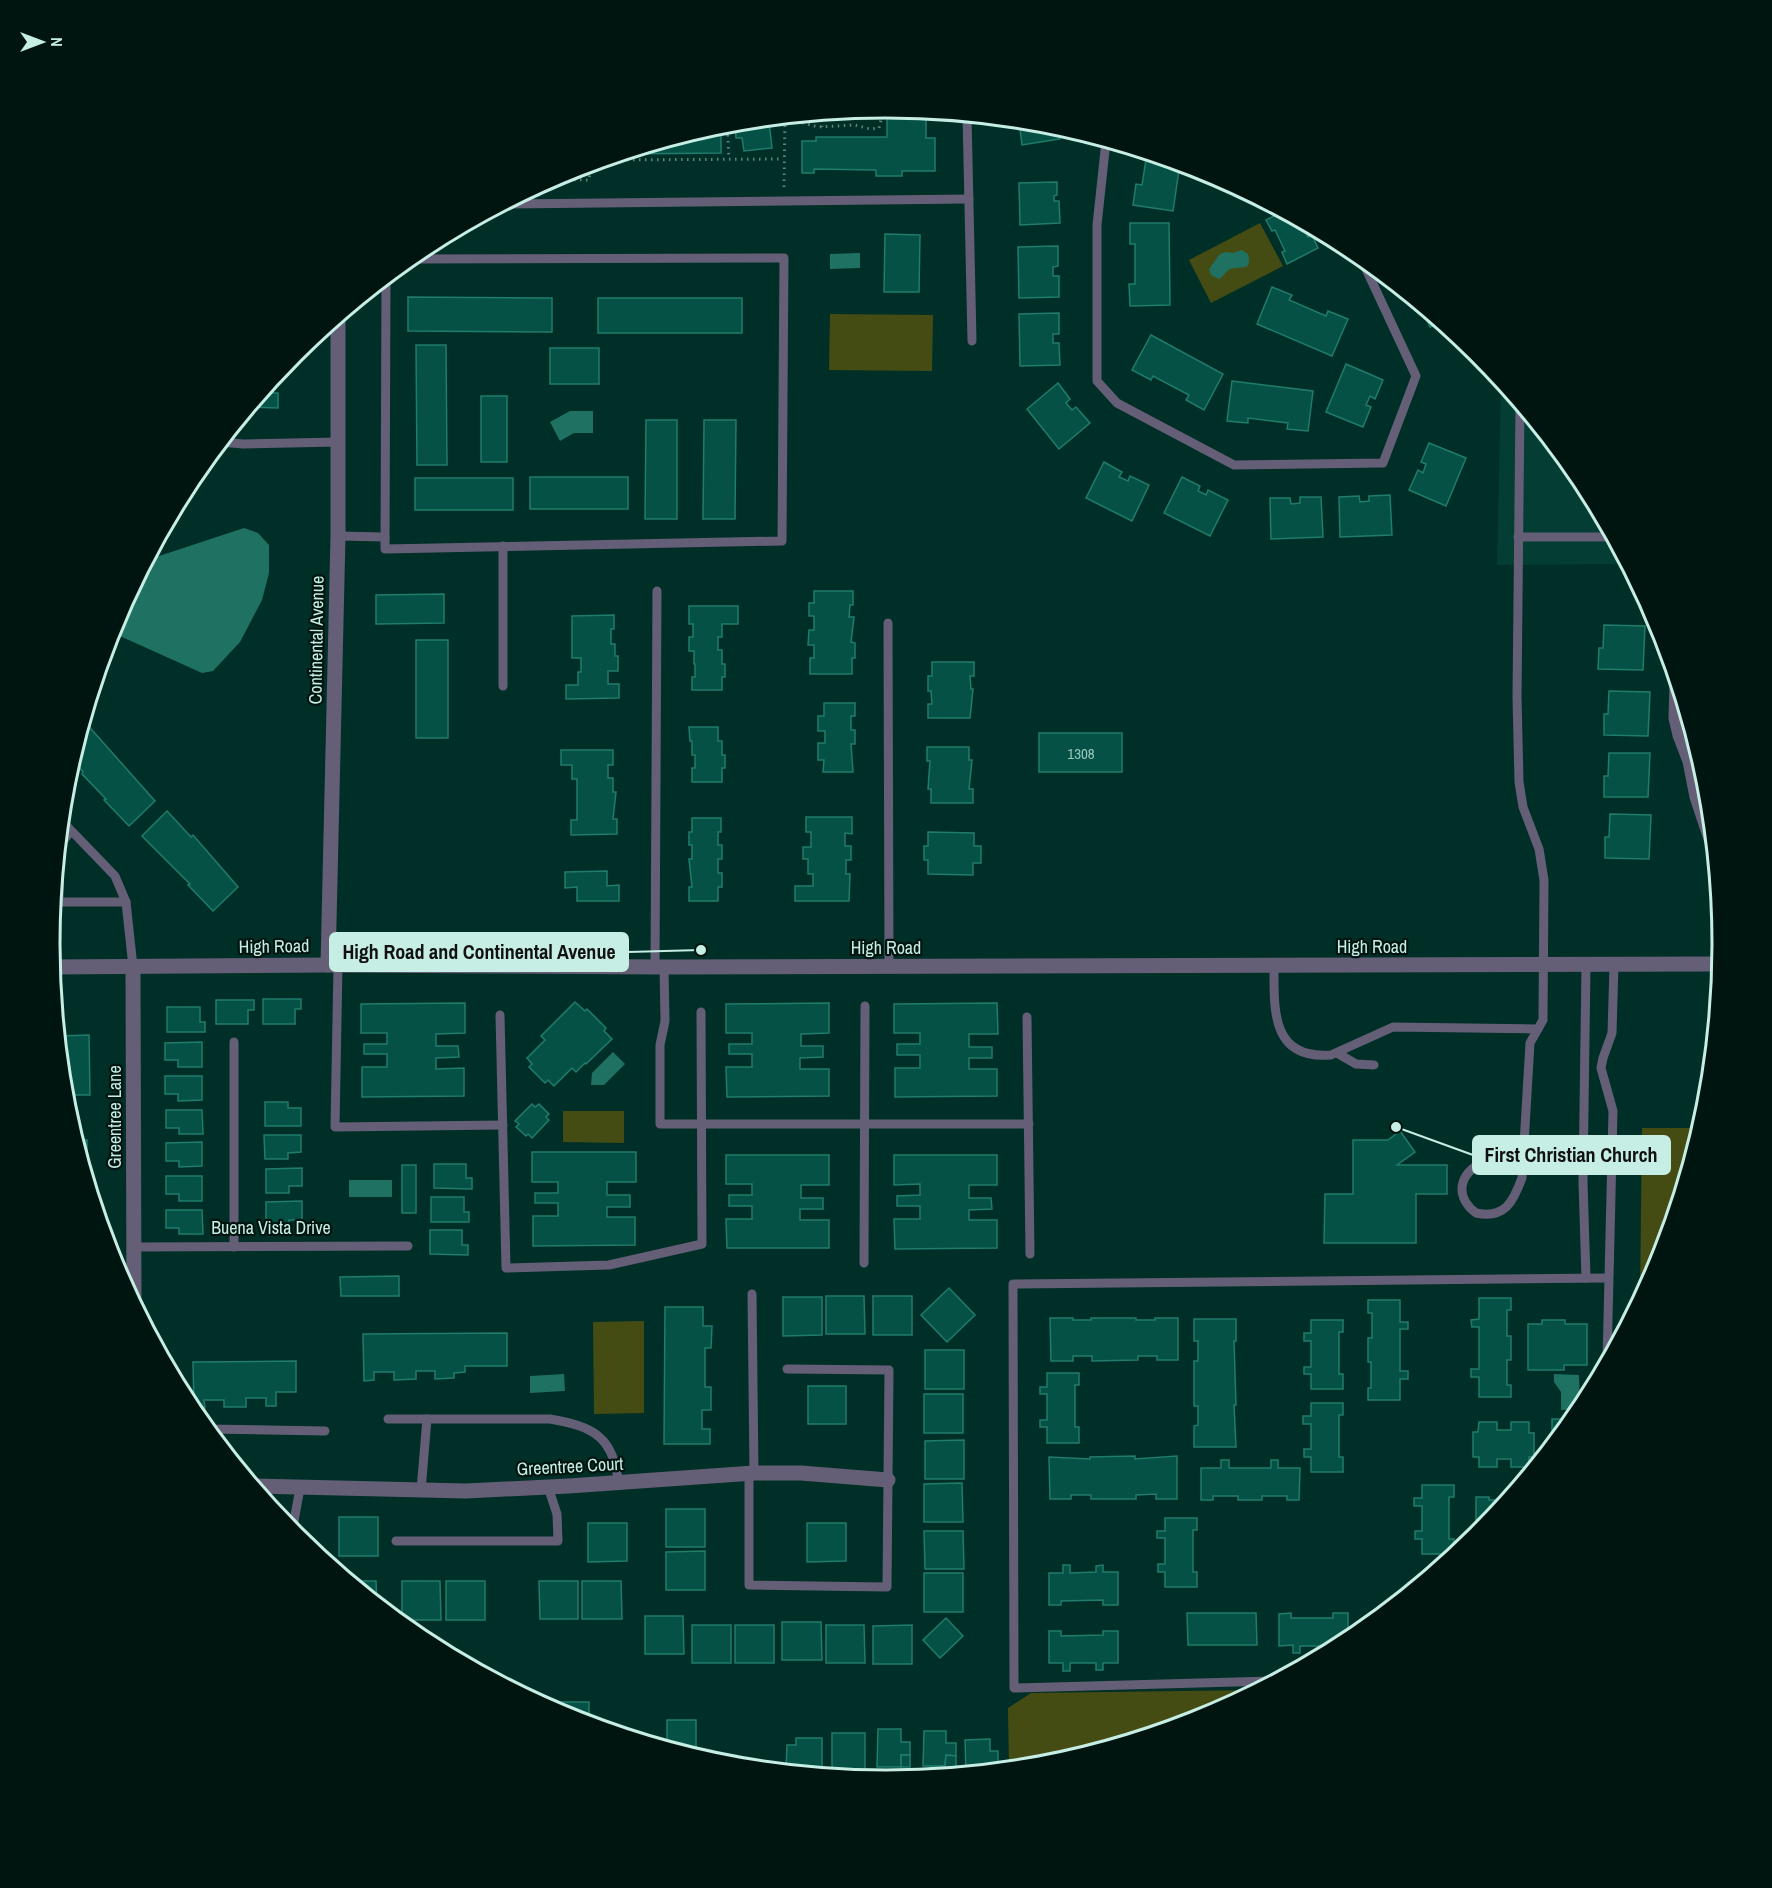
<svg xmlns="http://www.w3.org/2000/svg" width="1772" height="1888" viewBox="0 0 1772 1888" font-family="'Archivo Narrow',sans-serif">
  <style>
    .built { fill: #043d34 }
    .green { fill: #444c13 }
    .water { fill: #1f7262 }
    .building { fill: #055145; stroke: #207c6b; stroke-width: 1.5 }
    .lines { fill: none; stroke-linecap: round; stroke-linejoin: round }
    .path { stroke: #5a867d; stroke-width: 3; stroke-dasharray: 1.5 4.5; stroke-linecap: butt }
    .service { stroke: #655e77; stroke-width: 9 }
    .minor { stroke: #655e77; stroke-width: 15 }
    .tertiary { stroke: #655e77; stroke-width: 15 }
    .labels { text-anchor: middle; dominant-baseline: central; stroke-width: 4.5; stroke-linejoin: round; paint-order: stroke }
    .number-label { font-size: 15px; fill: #96c7bc }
    .street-label { font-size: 18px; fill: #c6eee4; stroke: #001510 }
    .rim { fill: none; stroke: #c6eee4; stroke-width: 3 }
    .leader { fill: none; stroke: #c6eee4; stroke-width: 2 }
    .callout-dot { fill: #c6eee4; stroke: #001510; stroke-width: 2 }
    .callout { fill: #c6eee4; stroke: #c6eee4; stroke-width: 2 }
    .callout-label { font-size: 20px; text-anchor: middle; font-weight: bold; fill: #111 }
  </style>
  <rect width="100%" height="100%" fill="#002f27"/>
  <path class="built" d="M1501 381 1582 480 1627 564 1497 565Z"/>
  <g class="green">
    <path d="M1260 223 1283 266 1211 303 1189 260Z"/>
    <path d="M830 314 933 315 932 371 829 370Z"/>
    <path d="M563 1111H624V1143L563 1142Z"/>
    <path d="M1642 1128H1700L1659 1264 1640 1298Z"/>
    <path d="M644 1321V1413L594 1414 593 1322Z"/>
    <path d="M1257 1690 1206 1717 1049 1764 1009 1768 1008 1708 1031 1693Z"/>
  </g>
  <g class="water">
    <path d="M1242 250 1248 254C1253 273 1239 265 1230 269 1226 271 1223 277 1219 279L1211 275 1209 269 1220 254 1226 252 1233 253Z"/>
    <path d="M860 253V268L830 269V254Z"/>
    <path d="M570 411H593V433H574L560 441 550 422Z"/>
    <path d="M244 528 258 533 269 545V573L262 600 240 642 213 671 202 673 111 632 113 624 147 560Z"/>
    <path d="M613 1052 625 1064 604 1085H591L592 1073Z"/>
    <rect x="349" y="1180" width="43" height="17"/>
    <path d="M564 1374 565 1391 530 1393V1376Z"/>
    <path d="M1554 1374 1579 1375 1580 1409 1561 1410V1392L1554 1382Z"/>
  </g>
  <g class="building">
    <path d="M887 108 926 111V138H935V171H902V176H876V170L814 169V173H802V141H816V137H887Z"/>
    <path d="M773 119V121L769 122 772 148 744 151 742 138H736L735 122Z"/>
    <path d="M1019 121 1058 126 1060 139 1022 145Z"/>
    <path d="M716 126H721V153L624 154Z"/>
    <path d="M1147 153 1180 163 1173 211 1133 205 1136 184 1142 185Z"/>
    <path d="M1057 182V195L1054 196V201H1059L1060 223 1020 225 1019 183Z"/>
    <path d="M1282 212 1301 222 1308 237 1312 235 1318 248 1287 264 1282 252 1285 251 1275 230 1272 231 1266 220Z"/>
    <path d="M1130 223H1169L1170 305 1130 306 1129 284H1135V244H1130Z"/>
    <path d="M885 234 920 235 919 292H884Z"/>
    <path d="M1058 246V266L1053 267V276H1059V297L1019 298 1018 247Z"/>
    <path d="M1272 287 1292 295 1289 300 1326 316 1328 311 1348 319 1332 356 1257 324Z"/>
    <path d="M408 297 552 298V332L408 331Z"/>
    <rect x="598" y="298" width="144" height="35"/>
    <path d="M1421 306 1441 322 1430 327Z"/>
    <path d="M1059 313V334H1053V343H1059L1060 365 1020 366 1019 314Z"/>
    <path d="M1151 335 1223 374 1204 410 1186 400 1189 395 1153 376 1151 380 1132 370Z"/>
    <path d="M416 345H446L447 465H417Z"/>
    <rect x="550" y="348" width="49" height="36"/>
    <path d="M1346 364 1383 380 1375 399 1370 396 1366 405 1371 407 1363 427 1326 412Z"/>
    <path d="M1232 381 1313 391 1308 431 1287 429 1288 423 1248 418V423L1227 421Z"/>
    <path d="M269 383V393H278V408L250 407Z"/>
    <path d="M1058 383 1070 399 1066 403 1072 410 1076 407 1090 423 1059 449 1027 409Z"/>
    <rect x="481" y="396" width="26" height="66"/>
    <path d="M646 420H677V519H645Z"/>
    <path d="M704 420H736L735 519H703Z"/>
    <path d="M1429 443 1466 458 1446 506 1409 490 1418 470 1423 473 1426 464 1421 462Z"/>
    <path d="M1104 462 1122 472 1119 477 1128 481 1130 476 1149 485 1132 521 1086 498Z"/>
    <rect x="530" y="477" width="98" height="32"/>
    <path d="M1182 477 1200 486 1198 491 1206 495 1208 490 1228 500 1210 536 1164 513Z"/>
    <rect x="415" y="478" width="98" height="32"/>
    <path d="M1390 495 1392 535 1340 537 1339 497 1359 496 1360 502 1369 501V496Z"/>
    <path d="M1300 497H1321L1323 537 1271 539 1270 498H1290L1291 504 1300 503Z"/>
    <path d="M814 591H853V605H850L849 617H854L851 642 855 643V658H852V674H810V658H814V645H808L809 630H814V616H809V603H814Z"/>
    <path d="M444 594V623L376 624V595Z"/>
    <path d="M689 606H738V624H722V637H718V650H722V664H725V677H722V690H692V677H695V664H694V651H689V637H693V624H689Z"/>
    <path d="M614 615V629H611V644H615V656H618V671H608V684H619V698L566 699V685H578V672H581V658H572V616Z"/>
    <path d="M1604 625 1645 626 1643 670 1598 669 1599 648H1603Z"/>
    <rect x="416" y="640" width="32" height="98"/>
    <path d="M932 662H974V676H970L971 689H973L970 718H928V704H932L931 691H928V676H932Z"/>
    <path d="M1609 691 1650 692 1648 736 1604 735V714H1608Z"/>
    <path d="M824 703H855V716H851V730H855V744H851L853 772H823L824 760H818V743H825V731H818V716H824Z"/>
    <path d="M84 721 155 801 129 826 104 800 106 799 82 774 83 772 72 760Z"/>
    <path d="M689 727H718V741H722V755H725V768H722V782H692V768H695V755H692V741H690Z"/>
    <rect x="1039" y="733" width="83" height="39"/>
    <path d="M927 747H969V760H972L969 789H973V803H931V789H928L930 761H927Z"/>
    <path d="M561 750H613V765H608V778H613V792H616L613 819H617V834L571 835V820H577V779H572V765H561Z"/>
    <path d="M1609 753H1650L1648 797H1604V776H1608Z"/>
    <path d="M167 811 191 837 193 835 238 887 213 911 188 885 190 884 142 836Z"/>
    <path d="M1610 814 1651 815 1649 859 1605 858V837H1609Z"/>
    <path d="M806 817H852V834L845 833V846H851V860H846V874H850L849 901H795V886H813V874H808V859H803V847H811V832H806Z"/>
    <path d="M692 818H721V832H718V845H722V859H718V873H722V887H718V901H689V887H692L689 859H692V845H689V832H692Z"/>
    <path d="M928 832 974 833V846H981V863H973V875L928 874V860H924V846H928Z"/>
    <path d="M607 871V886L619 885V901H577V887L565 888V872Z"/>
    <path d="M263 999H301V1009H295V1024H263Z"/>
    <path d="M216 1000H254V1010H248V1024H216Z"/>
    <path d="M575 1002 585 1011 587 1009 606 1028 604 1031 612 1039 586 1064 585 1063 576 1072 572 1068 554 1086 548 1080 545 1083 529 1067 532 1064 527 1058 545 1040 541 1036Z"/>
    <path d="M465 1003V1033L436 1034V1046H458L459 1057 436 1058V1069L464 1068V1096L362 1097V1067H387V1054H364V1044H387V1033H361V1004Z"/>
    <path d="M829 1003V1033L801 1034V1046H823V1057L800 1058V1069H829V1096L727 1097 726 1067H752V1054H729V1044H752V1033H726V1004Z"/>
    <path d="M997 1003 998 1034H969V1047H992V1058H969V1069H997V1096L895 1097V1068H920V1055H897V1044H920V1033H894V1004Z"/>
    <path d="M167 1007H200V1022H205V1032H167Z"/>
    <path d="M89 1035 90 1095H64L59 1036Z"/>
    <path d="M202 1042V1067H178V1060H165V1043Z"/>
    <path d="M165 1076H202V1100L178 1101V1094H165Z"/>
    <path d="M265 1102H288V1108H301V1126H265Z"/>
    <path d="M532 1104 535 1107 539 1104 549 1114 546 1117 549 1120 532 1138 528 1134 526 1136 516 1127 519 1124 515 1121Z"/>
    <path d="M166 1110H202L203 1134H179V1128H166Z"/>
    <path d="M1400 1131 1415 1152 1397 1165H1447V1194H1416V1243H1324L1325 1194H1353V1140H1388Z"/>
    <path d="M264 1135H301V1152L288 1153V1159H265Z"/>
    <path d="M76 1140H87V1160H82Z"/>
    <path d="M202 1142V1166L179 1167V1161H166V1143Z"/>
    <path d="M532 1152H636V1182H607V1195H630V1207H607V1217H635V1245L533 1246V1216H558V1203H535V1193H558V1182H532Z"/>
    <path d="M726 1155H829V1185H801V1198H823V1209H800V1220H829V1248H727L726 1219H752V1206H729V1195H752V1184H726Z"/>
    <path d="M894 1155H997V1185H969V1198H991L992 1209 969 1210V1220H997V1248L895 1249 894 1219H920V1206H897V1196L920 1195V1184L894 1185Z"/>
    <path d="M434 1164H466V1178H472V1189L434 1188Z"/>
    <rect x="402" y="1165" width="14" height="48"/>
    <path d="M302 1168V1186H289V1193H266V1169Z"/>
    <path d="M166 1176H202V1201H179V1194H166Z"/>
    <path d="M431 1197H464V1212H469V1222H431Z"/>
    <path d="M302 1201V1220H289V1226H266V1202Z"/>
    <path d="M166 1210H202L203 1234H179V1228H166Z"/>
    <path d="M430 1230H462V1245H468V1255L430 1254Z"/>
    <path d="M399 1276V1296H341L340 1277Z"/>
    <path d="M949 1288 975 1315 947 1342 921 1315Z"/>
    <path d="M826 1296H864L865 1334H826Z"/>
    <rect x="873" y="1296" width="39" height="39"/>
    <path d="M783 1297H822V1335L783 1336Z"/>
    <path d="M1479 1298H1511V1310H1507V1336H1511V1360H1507V1385H1511V1397H1479V1377H1471V1369H1479V1327H1472L1471 1320 1479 1319Z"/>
    <path d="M1368 1300H1400V1322H1408V1329H1400V1371H1408V1379H1400V1400H1368V1388H1371V1362H1368V1338H1372V1313H1368Z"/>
    <path d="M665 1307H703V1326H712L711 1348H705V1387H711V1410H702V1429H710V1444H664Z"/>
    <path d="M1050 1318H1073V1320H1091V1318H1136V1320H1155V1318H1178V1360H1157V1356H1138V1360L1092 1361V1356H1073V1361H1051Z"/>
    <path d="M1194 1319H1236V1341H1234L1236 1405H1234L1236 1447H1194V1426L1198 1425V1406H1194V1361H1198V1341H1194Z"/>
    <path d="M1311 1320H1343V1332H1339V1374H1343V1389H1311V1374H1304V1367H1311V1341H1304V1333H1311Z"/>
    <path d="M1542 1320H1565V1324H1587V1365H1564V1370H1528V1324H1542Z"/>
    <path d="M507 1333V1366H465V1372L454 1373V1378L435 1379V1371H416V1379L394 1380V1372H374V1380L364 1381 363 1334Z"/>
    <rect x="925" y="1350" width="39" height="39"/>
    <path d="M296 1361V1392H276V1406H266V1398H246V1407H224V1400H204L205 1408H194L193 1362Z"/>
    <path d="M1047 1373H1079V1385H1075V1427H1079V1443H1047V1427H1040V1420H1047V1394H1040V1387H1047Z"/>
    <rect x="808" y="1386" width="38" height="38"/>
    <rect x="924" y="1394" width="39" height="39"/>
    <path d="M1311 1403H1343V1415H1339V1457H1343V1472H1311V1457H1304V1449H1311V1424H1303V1416H1311Z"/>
    <path d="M1552 1419H1573L1552 1445Z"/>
    <path d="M1479 1422H1497V1430H1511V1422H1529V1433H1534V1457H1529V1467H1511V1459H1497V1467H1479V1457H1473V1432H1478Z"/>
    <path d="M964 1440V1479H925V1441Z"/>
    <path d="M1135 1456V1459L1177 1456V1499H1156V1494L1136 1495V1499H1091V1495H1071V1499H1050L1049 1457 1090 1459V1457Z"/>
    <path d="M1221 1460H1229V1468H1271V1460H1278V1468H1300L1299 1500H1287V1496H1262V1500H1238V1496H1213V1500H1201V1468H1221Z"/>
    <path d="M962 1483 963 1522H924V1484Z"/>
    <path d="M1422 1485H1454V1497H1449V1539H1454V1554H1422V1539H1415V1531H1422V1506H1414V1498H1422Z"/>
    <path d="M1476 1497H1489V1500H1506L1483 1529H1476Z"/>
    <rect x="666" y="1509" width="39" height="38"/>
    <rect x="339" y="1517" width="39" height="39"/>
    <path d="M1165 1518H1197V1530H1193V1572H1197V1587H1165V1572H1158V1564H1165V1538H1157V1531H1165Z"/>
    <path d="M588 1523H627V1561L588 1562Z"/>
    <path d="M807 1523H846V1561L807 1562Z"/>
    <path d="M924 1531H963L964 1569H925Z"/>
    <path d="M705 1551V1590H666V1552Z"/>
    <path d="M1063 1565H1070V1573L1096 1572V1566L1103 1565V1572H1118V1605H1103V1600L1061 1601V1605H1049V1573H1063Z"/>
    <rect x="924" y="1573" width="39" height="39"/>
    <path d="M350 1581H376L377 1603Z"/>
    <path d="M402 1581H440L441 1620H402Z"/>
    <rect x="446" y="1581" width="39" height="39"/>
    <path d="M539 1581H578V1619H540Z"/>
    <path d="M582 1581H621L622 1619H582Z"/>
    <path d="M1187 1613H1256L1257 1645H1188Z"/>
    <path d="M1291 1613V1618H1333V1613H1348V1641L1340 1646H1333V1649L1326 1653V1646H1300V1653H1293V1645L1279 1646V1614Z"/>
    <path d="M645 1616H683L684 1654H645Z"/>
    <path d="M946 1618 963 1636 940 1658 923 1640Z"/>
    <path d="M782 1622H821L822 1660H782Z"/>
    <rect x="692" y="1625" width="39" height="38"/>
    <rect x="735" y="1625" width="39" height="38"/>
    <path d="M826 1625H864L865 1663H826Z"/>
    <path d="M912 1625V1664H873V1626Z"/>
    <path d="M1049 1631H1061V1636L1103 1635V1631H1118V1663H1103V1670H1096V1663H1070V1671H1063V1663H1049Z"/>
    <path d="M561 1702H589V1724L558 1713H561Z"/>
    <path d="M667 1720H696V1755L667 1747Z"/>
    <path d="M878 1729H901V1742H910V1755H901V1767H877Z"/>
    <path d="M924 1731H946V1743H956V1756L946 1755 945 1766H923Z"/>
    <rect x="832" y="1733" width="33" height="39"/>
    <path d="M796 1738H822V1770L786 1769 787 1745H796Z"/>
    <path d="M990 1739V1751H998V1769L966 1772 965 1740Z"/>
    <rect x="901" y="1755" width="9" height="12"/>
    <path d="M946 1755 956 1756V1770H930V1766H945Z"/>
  </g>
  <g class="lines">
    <g class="path">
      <path d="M820 114 822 127"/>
      <path d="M785 118 818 127 855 125 870 129 879 128 881 120"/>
      <path d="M727 123 729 159"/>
      <path d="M603 160 783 159"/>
      <path d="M550 179 589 180 591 163"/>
      <path d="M784 187 785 117"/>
    </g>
    <g class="service">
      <path d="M967 116 972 341"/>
      <path d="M1106 141 1097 225V381L1117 403 1234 465 1383 463 1416 376 1360 256"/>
      <path d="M505 204 969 199"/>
      <path d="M386 277 385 549 782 541 784 258 409 259"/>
      <path d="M1520 404 1517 697 1519 782 1523 807 1539 849 1544 880 1543 1020 1530 1043 1522 1178C1513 1202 1505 1219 1476 1213 1451 1194 1462 1168 1489 1160 1500 1156 1512 1162 1522 1165"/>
      <path d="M221 442 243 444 338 442"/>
      <path d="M338 536 385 537"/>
      <path d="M1518 537H1612"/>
      <path d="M503 546V686"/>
      <path d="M888 623 889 967"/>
      <path d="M62 821 115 876 126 902 133 967"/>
      <path d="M54 902H126"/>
      <path d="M59 902 60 845 71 831"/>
      <path d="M338 965 335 1127 503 1125"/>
      <path d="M1586 965 1583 1182 1586 1278"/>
      <path d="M1274 966C1274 1010 1271 1060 1331 1055L1393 1027 1538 1029"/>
      <path d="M655 967 657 591"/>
      <path d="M664 967 665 1021 660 1045V1124H1029"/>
      <path d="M500 1015 506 1268 609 1265 702 1244 701 1012"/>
      <path d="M1027 1017 1030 1254"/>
      <path d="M234 1042V1247"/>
      <path d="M1337 1053 1356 1064 1374 1065"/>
      <path d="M133 1247 408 1246"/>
      <path d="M864 1263 865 1006"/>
      <path d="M752 1294 754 1473"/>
      <path d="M1607 1361 1613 1111 1601 1068 1603 1058 1612 1033 1614 965"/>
      <path d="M388 1419H550C573 1423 599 1428 610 1451 615 1460 617 1473 619 1483"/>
      <path d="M207 1429 325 1431"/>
      <path d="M749 1474V1585L887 1587 889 1370 787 1369"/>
      <path d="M421 1490 427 1419"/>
      <path d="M292 1532 300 1488"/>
      <path d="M396 1541H558L557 1514 548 1487"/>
      <path d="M1274 1681 1014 1688 1013 1284 1608 1278"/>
    </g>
    <g class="minor">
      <path d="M1677 684 1676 718 1680 735 1690 761 1697 797 1713 845"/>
      <path d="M328 965 338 536V317"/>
      <path d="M133 967 134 1303"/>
      <path d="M254 1486 466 1491 569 1486 754 1473H801L888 1480"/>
    </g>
    <path class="tertiary" d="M52 967 328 965 664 967 1721 964"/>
  </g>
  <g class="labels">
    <g class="number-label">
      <text x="1081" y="753">1308</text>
    </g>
    <g class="street-label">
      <text transform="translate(316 640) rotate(-89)">Continental Avenue</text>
      <text transform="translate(274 946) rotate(-1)">High Road</text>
      <text x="1372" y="946">High Road</text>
      <text x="886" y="947">High Road</text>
      <text transform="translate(114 1117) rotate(-90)">Greentree Lane</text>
      <text x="271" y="1227">Buena Vista Drive</text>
      <text transform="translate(570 1466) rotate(-3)">Greentree Court</text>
    </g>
  </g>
  <path d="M0 0H1772V1888H0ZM60 944a826 826 0 1 1 1652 0a826 826 0 1 1-1652 0Z" fill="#001510" fill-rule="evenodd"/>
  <path class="rim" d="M60 944a826 826 0 1 1 1652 0a826 826 0 1 1-1652 0Z"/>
  <path class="leader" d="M701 950L628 952M1396 1127L1473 1155"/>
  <g class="callout-dot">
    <circle cx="701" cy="950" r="6"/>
    <circle cx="1396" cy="1127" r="6"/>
  </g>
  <g class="callout">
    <rect x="330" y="933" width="298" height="38" rx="6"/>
    <rect x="1473" y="1136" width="197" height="38" rx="6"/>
  </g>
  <g class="callout-label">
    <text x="479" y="959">High Road and Continental Avenue</text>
    <text x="1571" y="1162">First Christian Church</text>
  </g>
  <g transform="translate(42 42) rotate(90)" stroke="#001510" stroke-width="4.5" paint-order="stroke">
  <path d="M0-4.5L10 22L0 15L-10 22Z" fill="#c6eee4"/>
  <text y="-9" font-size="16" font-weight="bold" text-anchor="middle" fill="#c6eee4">N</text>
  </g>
</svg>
